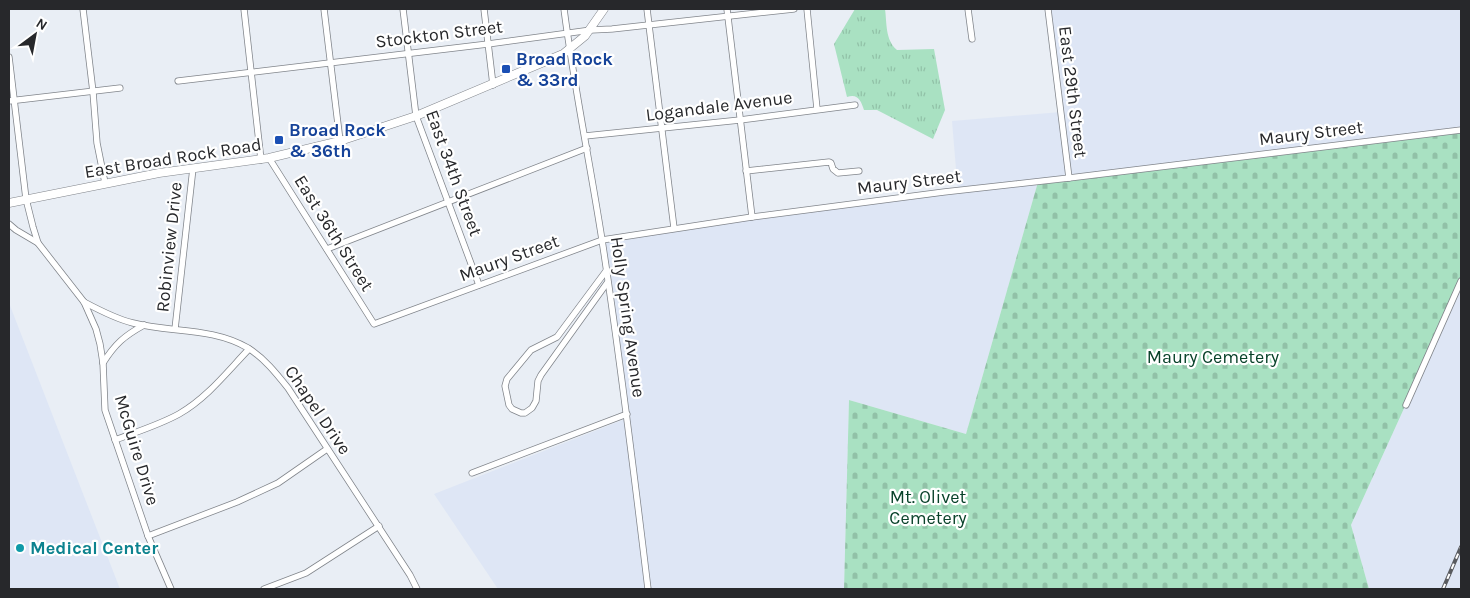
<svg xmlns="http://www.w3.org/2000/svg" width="1470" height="598" viewBox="0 0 1470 598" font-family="Karla,sans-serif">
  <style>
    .built { fill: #dee6f5 }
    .cemetery { fill: url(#cemetery-stones) }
    .park { fill: url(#park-tufts) }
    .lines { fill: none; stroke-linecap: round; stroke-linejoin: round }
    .minor-casing { stroke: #81858b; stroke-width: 7 }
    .major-casing { stroke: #81858b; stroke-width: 9 }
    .minor { stroke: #fff; stroke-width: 5.5 }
    .major { stroke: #fff; stroke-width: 8 }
    .rail-casing { stroke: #595b5f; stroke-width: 4 }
    .rail { stroke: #fff; stroke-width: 2; stroke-dasharray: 5.5; stroke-linecap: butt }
    .transit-dot { fill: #1a4fb4; stroke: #fff; stroke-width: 2 }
    .culture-dot { fill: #0f9aa8; stroke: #fff; stroke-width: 2 }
    .labels { text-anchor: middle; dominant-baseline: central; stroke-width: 4.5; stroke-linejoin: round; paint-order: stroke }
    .street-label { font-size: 18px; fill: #27282b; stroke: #fff }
    .transit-label { font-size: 18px; font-weight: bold; fill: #164399; stroke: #fff; text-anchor: start }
    .park-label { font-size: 18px; fill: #09422a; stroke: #fff }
    .culture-label { font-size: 18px; font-weight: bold; fill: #0d838f; stroke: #fff; text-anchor: start }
  </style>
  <defs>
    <pattern id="cemetery-stones" width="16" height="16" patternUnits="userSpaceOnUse" patternTransform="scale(1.25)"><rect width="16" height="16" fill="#a9e1c2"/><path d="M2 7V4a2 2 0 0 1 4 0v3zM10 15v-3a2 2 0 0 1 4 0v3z" fill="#91c1a7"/></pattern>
    <pattern id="park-tufts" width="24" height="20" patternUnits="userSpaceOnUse" patternTransform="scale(1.25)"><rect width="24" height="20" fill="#a9e1c2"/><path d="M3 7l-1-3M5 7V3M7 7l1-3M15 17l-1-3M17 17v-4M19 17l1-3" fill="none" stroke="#91c1a7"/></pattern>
  </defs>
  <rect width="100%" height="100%" fill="#e9eef5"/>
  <g class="built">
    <path d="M1048 9H1461V130L1038 182 966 434 849 400 844 589H498L434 494 628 418 601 240 756 216 958 193 952 121 1061 112Z"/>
    <path d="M1461 283V589H1369L1351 525Z"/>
    <path d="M9 303 120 589H9Z"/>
  </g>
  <path class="cemetery" d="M1461 130V283L1351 525 1369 589H844L849 400 966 434 1038 182Z"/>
  <path class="park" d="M855 9H885C887 23 885 40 897 50L934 49 945 110 933 139 877 110H864C861 101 858 93 847 97L834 44Z"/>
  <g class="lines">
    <defs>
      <g id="minor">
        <path d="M83 9 93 92 97 143 105 183"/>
        <path d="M244 9 261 160"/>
        <path d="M324 9 340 141"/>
        <path d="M403 9 416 116 479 285"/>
        <path d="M484 9 493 85"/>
        <path d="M564 9C574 86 590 163 602 240 620 356 634 473 648 589"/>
        <path d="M647 9 674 228"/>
        <path d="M727 9 752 217"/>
        <path d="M807 9 817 109"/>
        <path d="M968 9 972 39"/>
        <path d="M1048 9 1069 178"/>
        <path d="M9 57 26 199 33 227 38 243 84 302 96 329 100 344 103 363 105 410 148 536 171 589"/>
        <path d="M178 81 488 44 591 30 612 29 794 9"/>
        <path d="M9 101 120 88"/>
        <path d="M585 136 740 120 855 105"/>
        <path d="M269 158 374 324 602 240 752 217 944 192 1069 178 1461 130"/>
        <path d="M746 171 829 162 831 163 833 169 838 173 859 171"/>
        <path d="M9 224 16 230 38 243"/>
        <path d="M327 249 587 148"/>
        <path d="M606 271 557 337 531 350 507 379 505 386 509 405 512 409 521 413H525L532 408 536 401 538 381 541 375 607 283"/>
        <path d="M84 302C99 310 116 319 133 323 171 333 212 327 248 348 264 358 276 373 288 388L410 575 417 589"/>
        <path d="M175 329 193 168"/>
        <path d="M103 363C115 344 124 336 144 325"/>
        <path d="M1406 405 1461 281"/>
        <path d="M115 440C136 432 159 425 179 414 207 398 227 372 249 349"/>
        <path d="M472 473 627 414"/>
        <path d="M148 536 237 502 278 483 327 449"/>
        <path d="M264 589 306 573 379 526"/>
      </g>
      <path id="major" d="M9 203 159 173 269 158 340 141 416 116 563 54 585 36 604 9"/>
    </defs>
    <use href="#minor" class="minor-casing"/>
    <use href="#major" class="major-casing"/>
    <use href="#minor" class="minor"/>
    <use href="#major" class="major"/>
    <defs>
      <path id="rail" d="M1443 589 1461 547"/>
    </defs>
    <use href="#rail" class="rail-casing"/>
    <use href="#rail" class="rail"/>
  </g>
  <g class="transit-dot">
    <rect x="501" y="64" width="10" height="10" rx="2.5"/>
    <rect x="274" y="135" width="10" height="10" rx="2.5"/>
  </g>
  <circle class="culture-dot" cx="20" cy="548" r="5"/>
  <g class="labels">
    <g class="street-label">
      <text transform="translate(439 34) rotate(-7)">Stockton Street</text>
      <text transform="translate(1073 92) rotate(83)">East 29th Street</text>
      <text transform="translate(719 106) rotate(-7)">Logandale Avenue</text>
      <text transform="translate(1311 133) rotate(-7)">Maury Street</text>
      <text transform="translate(173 158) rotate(-9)">East Broad Rock Road</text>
      <text transform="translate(454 173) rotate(70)">East 34th Street</text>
      <text transform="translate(909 182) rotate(-7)">Maury Street</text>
      <text transform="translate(334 233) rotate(58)">East 36th Street</text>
      <text transform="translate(169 247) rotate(-84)">Robinview Drive</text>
      <text transform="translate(509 258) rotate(-20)">Maury Street</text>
      <text transform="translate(628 317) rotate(82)">Holly Spring Avenue</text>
      <text transform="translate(318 410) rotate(56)">Chapel Drive</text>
      <text transform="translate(137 450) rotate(73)">McGuire Drive</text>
    </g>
    <g class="transit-label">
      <text x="516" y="59">Broad Rock<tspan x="516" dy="21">&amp; 33rd</tspan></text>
      <text x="289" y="130">Broad Rock<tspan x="289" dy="21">&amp; 36th</tspan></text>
    </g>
    <g class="park-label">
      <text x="1213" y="357">Maury Cemetery</text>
      <text x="928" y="497">Mt. Olivet<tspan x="928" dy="21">Cemetery</tspan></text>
    </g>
    <g class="culture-label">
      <text x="30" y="548">Medical Center</text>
    </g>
  </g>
  <rect width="1470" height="598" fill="none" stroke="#27282b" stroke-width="20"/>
  <g transform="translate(35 35) rotate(32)" stroke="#ffffff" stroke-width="4" paint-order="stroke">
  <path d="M0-4L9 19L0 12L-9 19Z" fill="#27282b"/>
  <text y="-8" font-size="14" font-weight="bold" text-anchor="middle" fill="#27282b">N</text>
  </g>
</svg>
